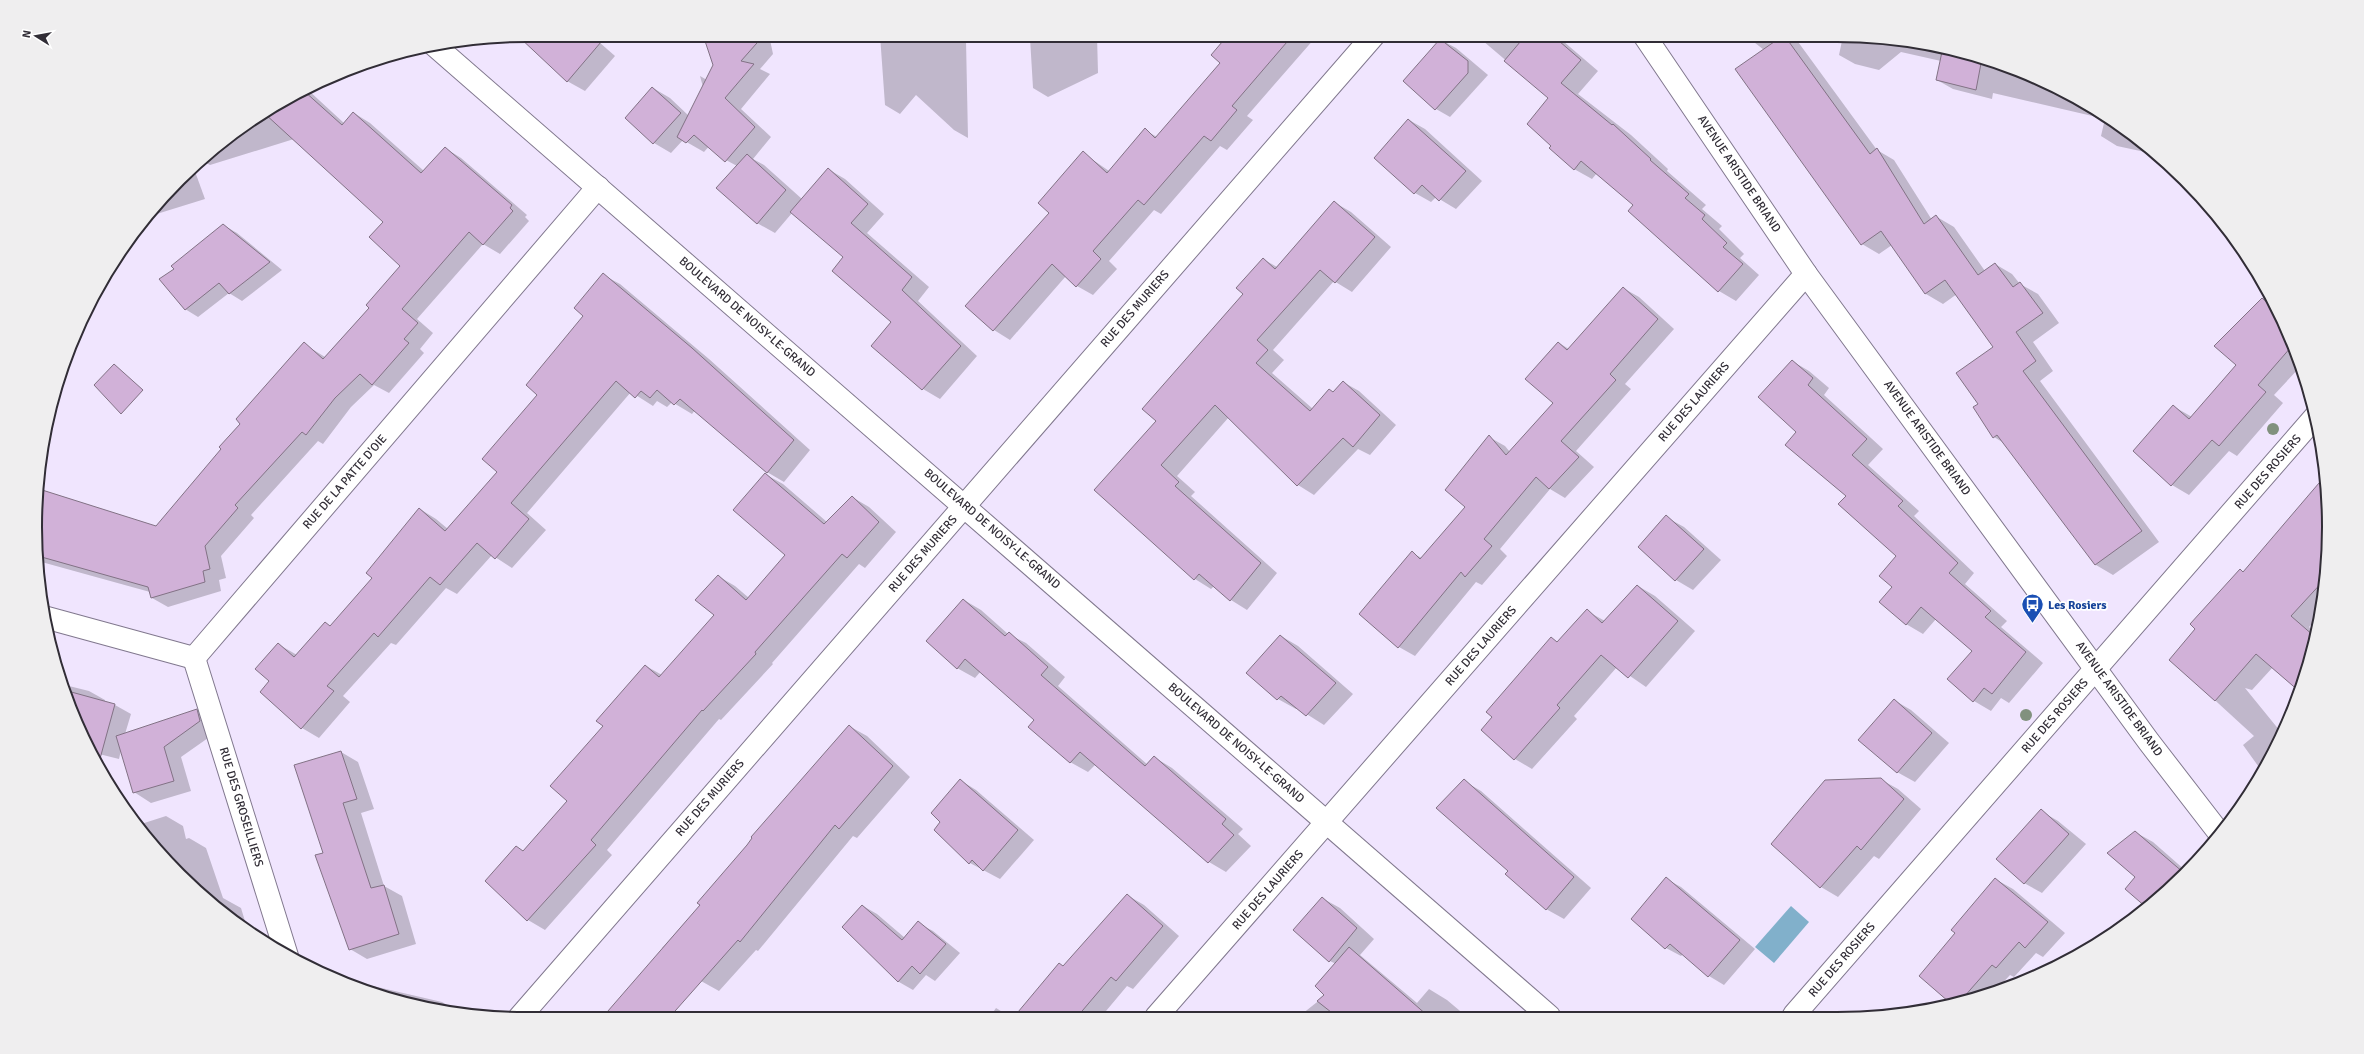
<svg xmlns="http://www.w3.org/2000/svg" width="2364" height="1054" viewBox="0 0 2364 1054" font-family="Signika,sans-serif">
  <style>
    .water { fill: #81b0cb }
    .shadow { fill: #0003 }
    .building { fill: #d1b1d8; stroke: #827285 }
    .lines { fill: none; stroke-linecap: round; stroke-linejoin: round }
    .minor-casing { stroke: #81788e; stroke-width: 24 }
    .tertiary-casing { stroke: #81788e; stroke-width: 24 }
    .minor { stroke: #fff; stroke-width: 22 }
    .tertiary { stroke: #fff; stroke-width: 22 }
    .tree { fill: #81917e }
    .labels { text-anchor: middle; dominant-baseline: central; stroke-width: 3.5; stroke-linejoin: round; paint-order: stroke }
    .street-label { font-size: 12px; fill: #312d36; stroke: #fff }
    .transit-label { font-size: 12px; font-weight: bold; fill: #164399; stroke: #fff; text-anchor: start }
    .rim { fill: none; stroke: #312d36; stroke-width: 2 }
  </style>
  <rect width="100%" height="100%" fill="#f0e5fe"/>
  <path class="water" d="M1791 906 1809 922 1774 963 1755 947Z"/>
  <g class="shadow">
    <path d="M524 35H591L615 56 585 91 567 81 522 38Z"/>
    <path d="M696 35H769L773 54 760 69 770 74 741 109 771 137 753 159 764 165 802 199 828 169 845 179 884 214 867 233 929 287 918 301 977 356 940 399 923 389 893 322 845 257 792 213 775 233 757 223 737 166 726 160 719 135 704 152 683 140 671 153 654 143 653 88 670 98 689 116 703 87 700 76 707 80 714 65 705 38Z"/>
    <path d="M880 35H1097L1098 73 1048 97 1033 88 1030 38 966 40 968 138 954 130 916 95 900 114 885 105Z"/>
    <path d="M1229 35H1327L1322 41 1315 38 1247 116 1253 120 1227 150 1220 146 1161 214 1154 210 1109 261 1117 269 1093 295 1077 286 1066 276 1010 340 994 330 1083 153 1109 171 1145 130 1157 137 1222 63Z"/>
    <path d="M1476 35H1556L1598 71 1578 94 1631 135 1668 169 1667 171 1706 205 1702 209 1722 226 1719 229 1744 254 1740 258 1759 275 1736 301 1719 291 1635 205 1597 173 1592 179 1574 169 1553 146 1550 98Z"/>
    <path d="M1745 35H1793L1877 150 1894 160 1932 220 1937 217 1954 227 1985 271 1995 264 2012 274 2020 284 2038 294 2059 323 2033 342 2053 371 2040 381 2159 542 2113 575 2096 565 2004 443 1994 437 1974 408 1979 404 1995 347 1957 294 1943 304 1926 294 1892 245 1879 254 1862 244 1737 69 1764 50Z"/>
    <path d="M1843 36 1933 44 1995 61 2083 101 2159 155 2117 146 2101 136 2104 123 2100 121 2101 118 1993 93 1992 99 1953 89 1937 80 1941 61 1901 52 1879 70 1855 64 1839 55Z"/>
    <path d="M1441 40 1456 48 1488 75 1450 117 1436 109Z"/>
    <path d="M307 89 345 124 354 113 370 123 424 171 445 148 461 158 527 215 525 217 529 221 500 254 483 244 417 319 433 333 420 349 424 353 389 393 374 385 351 407 323 444 318 441 251 515 254 518 221 556 226 578 219 580 221 591 168 607 152 598 150 592 38 561 35 527 39 489 157 527 223 449 304 344 325 357 370 308 401 266 384 222 294 139 210 165 200 160 281 101Z"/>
    <path d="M1409 120 1425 129 1482 181 1456 209 1436 197 1431 202 1415 193Z"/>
    <path d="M193 166 205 199 147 217 157 203Z"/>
    <path d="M1334 202 1351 212 1391 247 1352 292 1334 281 1273 350 1284 360 1272 373 1313 409 1334 393 1343 382 1359 391 1396 425 1370 455 1358 449 1314 495 1298 485 1229 417 1177 476 1195 492 1191 496 1277 573 1247 610 1231 600 1214 586 1211 589 1195 579 1096 490 1158 421 1245 294 1263 259 1277 267Z"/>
    <path d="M223 225 237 233 282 270 242 301 229 293 198 317 185 309 175 269Z"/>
    <path d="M603 275 620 284 709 359 810 450 784 482 767 472 695 410 692 414 672 402 667 407 657 401 653 406 631 392 527 513 546 530 512 568 492 555 457 594 446 588 396 645 391 643 343 696 350 702 319 738 302 728 262 692 271 681 278 644 297 655 325 623 331 627 373 578 420 509 436 519 448 529 498 472 539 395 584 316Z"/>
    <path d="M1623 288 1639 297 1674 329 1625 384 1631 389 1576 451 1594 467 1565 498 1550 489 1500 549 1507 556 1482 585 1476 582 1415 656 1399 647 1412 553 1422 558 1467 507 1489 437 1505 446 1510 452 1554 403 1559 343 1569 349Z"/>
    <path d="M2268 293 2278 310 2300 367 2274 395 2283 403 2237 456 2229 451 2189 495 2172 485 2173 406 2192 417 2237 365 2216 346Z"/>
    <path d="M1792 361 1809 371 1829 388 1824 395 1883 449 1868 465 1919 511 1914 516 1974 573 1965 584 2007 621 2001 627 2043 663 2009 703 2001 698 1991 711 1974 701 1948 679 1973 651 1936 619 1923 634 1906 624 1898 556 1797 432Z"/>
    <path d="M765 474 783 484 827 522 852 497 869 507 896 532 865 568 859 564 772 663 773 664 721 720 719 719 607 850 612 855 545 930 528 920 486 881 524 852 568 801 604 726 646 666 662 675 715 615 718 576 735 586 749 598 786 555Z"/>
    <path d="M2328 495 2325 591 2319 616 2309 627 2315 633 2303 685 2273 667 2252 690 2245 688 2280 731 2261 770 2243 745 2254 736 2171 660 2244 573Z"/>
    <path d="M1666 517 1684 527 1721 560 1693 590 1676 580 1639 547Z"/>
    <path d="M1638 586 1655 596 1695 631 1646 687 1617 667 1574 716 1577 719 1532 769 1515 759 1551 638 1558 642 1587 611 1605 621Z"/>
    <path d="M964 600 981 610 1008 634 1026 643 1065 677 1058 686 1148 765 1154 757 1172 768 1243 829 1238 834 1251 846 1226 872 1209 862 1096 764 1088 772 1070 762 1036 720 981 671 975 678 957 668Z"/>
    <path d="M1281 636 1298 646 1353 694 1324 725 1297 708 1296 709 1278 699 1248 673Z"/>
    <path d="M61 684 89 691 105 700V702L115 705 131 714 125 734 197 710 214 720 218 731 181 757 191 791 151 803 134 792 121 750 119 759 91 752Z"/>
    <path d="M1894 700 1911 710 1949 743 1915 782 1897 772Z"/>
    <path d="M849 726 867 736 910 777 857 838 853 836 758 951 756 950 719 991 701 981 662 948 701 905Z"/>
    <path d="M341 752 358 762 374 809 361 813 384 886 402 896 416 944 367 959 350 949 324 853Z"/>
    <path d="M1880 779 1898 789 1921 809 1879 859 1874 856 1838 897 1821 887 1772 844Z"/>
    <path d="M960 780 976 790 1034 840 1000 879 970 863 942 821Z"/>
    <path d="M1464 781 1481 791 1591 888 1564 919 1546 909 1509 870Z"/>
    <path d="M2041 811 2058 821 2086 844 2042 893 2024 883Z"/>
    <path d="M166 816 183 826 186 839 189 838 206 848 223 898 241 908 248 931 227 917 157 851 138 825Z"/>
    <path d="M2135 832 2153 842 2186 871 2147 908 2137 877Z"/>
    <path d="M1666 879 1681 887 1755 949 1724 985 1709 976 1683 954 1681 956 1666 948Z"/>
    <path d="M1995 879 2013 889 2065 933 2043 957 2036 953 2014 977 2010 975 1997 989 1950 1002 1920 976 1956 933Z"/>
    <path d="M1127 895 1144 905 1179 936 1133 989 1127 986 1101 1017H1015L1064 967Z"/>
    <path d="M1322 898 1340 908 1374 939 1360 955 1417 1003 1429 989 1447 1000 1466 1016 1307 1017 1302 1014 1326 995 1336 964 1330 961Z"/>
    <path d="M863 906 877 914 905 938 918 923 933 931 960 953 935 981 926 975 913 990 899 982 843 927Z"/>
    <path d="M373 986 442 1002 459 1012 431 1010 371 993Z"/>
    <path d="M996 1008 1012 1018H989Z"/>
    <path d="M594 1015 601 1019H590Z"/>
  </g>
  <g class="building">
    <path d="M551 35H607L567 82 518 36Z"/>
    <path d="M703 35H764L741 61 754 64 725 98 755 127 725 162 694 135 686 143 677 137 713 65Z"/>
    <path d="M1228 35H1293L1232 106 1237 110 1211 141 1204 136 1144 205 1138 200 1093 251 1101 259 1076 287 1052 264 993 331 965 306 1049 213 1038 203 1083 151 1107 173 1145 128 1155 138 1220 63 1211 55Z"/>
    <path d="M1526 35H1552L1581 60 1561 83 1612 125 1613 124 1651 159 1650 160 1689 194 1685 198 1705 215 1702 219 1727 243 1723 247 1743 264 1718 292 1628 211 1633 205 1581 161 1574 170 1549 148 1551 146 1527 124 1548 98 1504 61Z"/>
    <path d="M1784 35 1870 154 1877 148 1924 224 1936 215 1978 275 1995 263 2013 287 2020 282 2043 313 2016 332 2036 361 2023 371 2142 531 2095 565 1997 435 1993 438 1973 407 1978 404 1956 373 1993 347 1945 280 1925 294 1881 231 1861 245 1735 69Z"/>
    <path d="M1440 39 1468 61V73L1435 110 1403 81Z"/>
    <path d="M1943 47 1982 58 1976 90 1936 80Z"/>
    <path d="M652 87 681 113 653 144 625 118Z"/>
    <path d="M304 91 342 125 353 112 421 173 445 147 512 205 510 208 513 211 483 245 469 232 402 309 418 323 404 339 409 343 372 385 360 374 335 398 306 435 302 432 235 505 238 508 205 546 210 569 203 571 205 582 151 598 148 587 38 556 35 527 39 489 156 526 221 449 219 447 240 424 236 419 304 342 323 359 369 308 366 305 400 266 369 237 383 222 264 113 281 101Z"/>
    <path d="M1408 119 1466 171 1439 201 1422 185 1414 194 1374 158Z"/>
    <path d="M747 154 786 190 757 224 716 188Z"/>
    <path d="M828 168 868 204 851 223 912 277 902 290 961 346 922 390 871 346 891 322 832 271 843 257 790 212Z"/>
    <path d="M1334 201 1375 237 1335 283 1320 270 1257 340 1268 350 1256 363 1310 411 1329 389 1333 392 1343 381 1380 415 1353 447 1343 438 1297 486 1215 405 1161 465 1179 482 1175 486 1261 563 1230 601 1199 574 1194 580 1094 490 1156 421 1142 409 1243 294 1236 288 1263 258 1275 269Z"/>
    <path d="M223 224 270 262 229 294 219 283 185 310 159 279 174 269 171 266Z"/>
    <path d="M603 273 692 348 794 440 767 473 680 399 674 405 657 390 650 398 641 391 635 398 616 381 511 503 529 519 495 559 477 543 440 585 430 577 378 637 374 633 327 686 334 691 301 729 260 692 269 681 255 669 278 643 294 657 325 622 330 626 372 578 366 573 419 508 445 531 497 472 482 459 537 395 526 385 583 316 574 308Z"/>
    <path d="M1623 287 1658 319 1610 374 1616 380 1561 441 1579 457 1549 489 1536 477 1484 539 1492 546 1465 577 1461 572 1398 648 1359 614 1412 551 1420 559 1465 507 1445 490 1489 435 1506 455 1553 403 1525 379 1558 342 1567 350Z"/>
    <path d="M2262 298 2280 314 2292 346 2258 385 2266 392 2219 446 2212 440 2171 486 2133 451 2173 405 2189 419 2236 365 2214 346Z"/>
    <path d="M1792 360 1813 378 1808 385 1867 439 1852 455 1903 501 1898 506 1958 563 1949 573 1991 611 1985 617 2026 652 1992 694 1984 688 1973 702 1947 679 1972 651 1921 607 1906 625 1879 602 1892 587 1879 576 1896 556 1838 504 1846 496 1785 445 1796 432 1758 397Z"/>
    <path d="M114 364 143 390 121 414 94 385Z"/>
    <path d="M765 473 824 524 852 496 879 522 847 558 842 554 755 652 756 654 703 711 702 710 591 840 596 845 527 921 485 881 516 846 523 851 567 801 550 786 603 726 596 721 645 665 659 677 714 615 695 600 718 575 746 600 785 555 733 510Z"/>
    <path d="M2325 476 2328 495 2325 579 2291 616 2314 636 2303 685 2300 692 2256 654 2215 701 2169 660 2195 629 2190 624 2240 569 2243 572Z"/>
    <path d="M1666 515 1704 549 1675 581 1638 547Z"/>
    <path d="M1637 585 1678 621 1628 678 1601 655 1557 705 1560 708 1514 760 1481 730 1492 717 1486 712 1551 637 1557 642 1587 609 1602 623Z"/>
    <path d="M963 599 1005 636 1009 632 1048 667 1041 675 1145 766 1154 756 1226 819 1222 824 1234 835 1208 863 1080 752 1070 763 1028 727 1034 720 965 659 957 669 926 641Z"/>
    <path d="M1280 635 1336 683 1306 716 1281 696 1277 700 1246 673Z"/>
    <path d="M64 690 115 704 98 766 70 704Z"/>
    <path d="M1894 699 1932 733 1897 773 1858 740Z"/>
    <path d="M197 709 200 721 164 747 174 781 133 793 116 736Z"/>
    <path d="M849 725 893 766 839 829 835 825 740 942 738 940 668 1019H601L700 905 697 903 747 845 752 838 751 837Z"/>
    <path d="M341 751 357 799 343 803 371 888 384 885 399 934 349 950 315 855 323 853 294 765Z"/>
    <path d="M1881 778 1904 799 1861 850 1857 846 1820 888 1771 844 1825 780Z"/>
    <path d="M960 779 1018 830 983 871 972 860 969 864 934 830 940 822 931 813Z"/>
    <path d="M1464 779 1574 877 1546 910 1505 874 1508 871 1436 808Z"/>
    <path d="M2041 809 2069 834 2024 884 1996 859Z"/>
    <path d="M2135 831 2184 873 2147 908 2125 889 2135 877 2107 853Z"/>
    <path d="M1666 877 1740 940 1708 977 1670 944 1665 949 1631 919Z"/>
    <path d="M1995 878 2048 922 2025 948 2019 942 1996 968 1992 965 1963 998 1949 1002 1919 976 1955 933 1951 930Z"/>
    <path d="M1127 894 1163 926 1116 981 1111 977 1077 1017 1013 1018 1059 963 1063 966Z"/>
    <path d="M1322 897 1357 928 1329 962 1293 930Z"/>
    <path d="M862 905 902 940 918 921 946 944 920 974 912 966 898 982 842 927Z"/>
    <path d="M1349 947 1428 1016H1336L1317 1001 1324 995 1315 986Z"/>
  </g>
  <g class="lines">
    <defs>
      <g id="minor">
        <path d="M433 44 1549 1016"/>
        <path d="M44 617 194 658"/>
        <path d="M194 658 598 187"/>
        <path d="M194 658 287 956"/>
        <path d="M1794 1015 2315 417"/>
        <path d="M1156 1017 1806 274"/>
        <path d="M519 1018 1374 35"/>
      </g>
      <path id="tertiary" d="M1644 35 1806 274 2149 742 2220 834"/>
    </defs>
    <use href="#minor" class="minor-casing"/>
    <use href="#tertiary" class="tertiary-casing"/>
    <use href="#minor" class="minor"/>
    <use href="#tertiary" class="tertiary"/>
  </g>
  <g class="tree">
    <circle cx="2273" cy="429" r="6"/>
    <circle cx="2026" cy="715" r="6"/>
  </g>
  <defs>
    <symbol id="bus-pin" viewBox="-11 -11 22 30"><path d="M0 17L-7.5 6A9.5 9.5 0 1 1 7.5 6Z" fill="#1a4fb4" stroke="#fff"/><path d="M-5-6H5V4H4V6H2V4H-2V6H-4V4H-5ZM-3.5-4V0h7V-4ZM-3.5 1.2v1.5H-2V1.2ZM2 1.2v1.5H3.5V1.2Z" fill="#fff"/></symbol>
  </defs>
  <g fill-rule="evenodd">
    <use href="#bus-pin" x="2020" y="592" width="25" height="34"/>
  </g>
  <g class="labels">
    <g class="street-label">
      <text transform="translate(1739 174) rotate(56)">AVENUE ARISTIDE BRIAND</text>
      <text transform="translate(1135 309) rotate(-49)">RUE DES MURIERS</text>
      <text transform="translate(747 317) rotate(41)">BOULEVARD DE NOISY-LE-GRAND</text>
      <text transform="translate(1694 402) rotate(-49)">RUE DES LAURIERS</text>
      <text transform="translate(1927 438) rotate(54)">AVENUE ARISTIDE BRIAND</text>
      <text transform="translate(2268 472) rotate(-49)">RUE DES ROSIERS</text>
      <text transform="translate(345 482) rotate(-49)">RUE DE LA PATTE D'OIE</text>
      <text transform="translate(992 529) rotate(41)">BOULEVARD DE NOISY-LE-GRAND</text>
      <text transform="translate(923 554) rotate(-49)">RUE DES MURIERS</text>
      <text transform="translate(1481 646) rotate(-49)">RUE DES LAURIERS</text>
      <text transform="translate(2119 699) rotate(54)">AVENUE ARISTIDE BRIAND</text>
      <text transform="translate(2055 716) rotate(-49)">RUE DES ROSIERS</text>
      <text transform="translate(1236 743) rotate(41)">BOULEVARD DE NOISY-LE-GRAND</text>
      <text transform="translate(710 798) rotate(-49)">RUE DES MURIERS</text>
      <text transform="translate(241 807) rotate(73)">RUE DES GROSEILLIERS</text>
      <text transform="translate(1268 890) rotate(-49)">RUE DES LAURIERS</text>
      <text transform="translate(1842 960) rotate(-49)">RUE DES ROSIERS</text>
    </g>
    <g class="transit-label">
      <text x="2048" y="605">Les Rosiers</text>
    </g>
  </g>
  <path d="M0 0H2364V1054H0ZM527 42H1837A485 485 0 0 1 2322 527V527A485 485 0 0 1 1837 1012H527A485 485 0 0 1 42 527V527A485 485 0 0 1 527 42Z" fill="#efeeef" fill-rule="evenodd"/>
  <path class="rim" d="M527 42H1837A485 485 0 0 1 2322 527V527A485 485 0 0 1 1837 1012H527A485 485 0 0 1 42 527V527A485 485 0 0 1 527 42Z"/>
  <g transform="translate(36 36) rotate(281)" stroke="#ffffff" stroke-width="3" paint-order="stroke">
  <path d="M0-3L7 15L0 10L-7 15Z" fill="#312d36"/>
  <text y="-6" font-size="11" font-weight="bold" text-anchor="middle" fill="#312d36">N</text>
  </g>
</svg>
